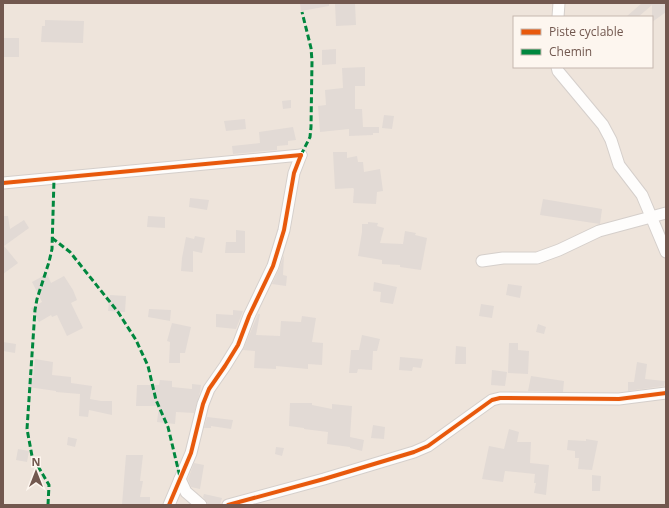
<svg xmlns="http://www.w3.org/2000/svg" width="669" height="508" viewBox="0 0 669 508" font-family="'Open Sans',sans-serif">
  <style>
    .residential { fill: #eee4db; fill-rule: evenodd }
    .building { fill: #e2dad5 }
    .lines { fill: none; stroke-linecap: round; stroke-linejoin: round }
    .minor-casing { stroke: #d5cfcb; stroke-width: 13 }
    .minor { stroke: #fefdfc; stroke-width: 11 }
    .quiet { stroke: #00873e; stroke-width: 3; stroke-dasharray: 6 3; stroke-linecap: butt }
    .cycleway-casing { stroke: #fdf6ef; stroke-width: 6 }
    .cycleway { stroke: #e8590c; stroke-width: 4 }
  </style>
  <rect width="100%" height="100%" fill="#f6f2ed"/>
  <path class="residential" d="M3 3H666V505H3ZM514 17H652V67H514Z"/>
  <g class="building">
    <path d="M300 3H329V6L301 11Z"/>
    <path d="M335 3H355L356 25 336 26Z"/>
    <path d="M642 3H666V12L652 22V5L638 17H626Z"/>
    <path d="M45 20 84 21 83 43 41 42 42 26H45Z"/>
    <rect x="3" y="38" width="16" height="19"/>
    <path d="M336 49V64L322 65V50Z"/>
    <path d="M365 67V86H355V109H362L363 127H379V133H373V135L349 136V129L320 132 318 106 326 105 325 90 343 88 342 68Z"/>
    <path d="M291 100V108L283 109 282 101Z"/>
    <path d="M384 115 394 116 392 129 382 128Z"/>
    <path d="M245 119 246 129 226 131 224 121Z"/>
    <path d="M293 127 296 140 288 141V145L277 146V150L233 154 232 146 260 143 259 132Z"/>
    <path d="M333 152H347V158L357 156 358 162H363L364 172 380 169 383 191 377 192 376 204 353 203 354 189 353 188 335 189Z"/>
    <path d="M190 198 209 200 207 210 189 207Z"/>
    <path d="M543 199 602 209 600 224 540 215Z"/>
    <path d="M3 216H8L10 229 24 220 29 228 4 246 18 263 3 274Z"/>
    <path d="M148 216 165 217V228L147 227Z"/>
    <path d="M368 222 378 223 377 226 384 228 380 243 403 244 405 231 416 233 415 235 427 238 421 270 400 267V265L382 264V260L358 256 362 232V224H368Z"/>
    <path d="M236 230 245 231V253H225L226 242H236Z"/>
    <path d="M195 236 205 238 202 253 193 251V272L181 271 182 258 186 237 194 239Z"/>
    <path d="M284 255 283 275 287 276 286 286 272 284 279 269Z"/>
    <path d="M47 274 51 283 64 276 73 290 77 300 71 303 83 328 67 336 57 315 52 317 51 315 39 322 31 308 42 302 32 282Z"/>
    <path d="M374 282 397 287 393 304 380 302 381 292 373 291Z"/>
    <path d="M508 284 522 286 520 298 506 295Z"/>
    <path d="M110 295 126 296 125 312 108 311Z"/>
    <path d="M481 304 494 306 492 318 479 316Z"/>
    <path d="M149 309 171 310 170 321 148 317Z"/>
    <path d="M233 310 243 311 236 329 216 327V314L233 315Z"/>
    <path d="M258 314H260L256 335 280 336 281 321 301 322 302 316 316 318 312 342 323 343 322 365 308 364V369L276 366V369L254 368 255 351 243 350Z"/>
    <path d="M172 323 191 327 185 353H180V363H169L170 342 167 341Z"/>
    <path d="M538 324 546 327 544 334 536 332Z"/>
    <path d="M362 335 380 339 377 351H373L372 370 358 369 357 373H349L351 350H359Z"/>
    <path d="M3 342 16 344 15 353 3 351Z"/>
    <path d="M509 343H518V350L529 351 528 374 508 373Z"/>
    <path d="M456 346 466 347V364H455Z"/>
    <path d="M400 357 423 359 421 368 413 367 412 371 399 370Z"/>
    <path d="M35 359 53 362 52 375 71 377V383L92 386 90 399 101 401H112V415L89 410 88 417 79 416 80 394 56 392V391L28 387 29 376 33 377Z"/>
    <path d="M637 362 647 364 645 379 665 381 664 386 628 391V382H634Z"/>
    <path d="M492 370 507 372 505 386 491 385Z"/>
    <path d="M531 376 564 381 563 392 528 391Z"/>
    <path d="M160 380 172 381V387L192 389V384L201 385 200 392 194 413 176 412 175 424 157 422 159 406H136L137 385H159Z"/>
    <path d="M290 403H312V405L332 409V404L352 406 350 437 364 440 362 451 350 448V447L327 444 328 432 304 429V428L289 426Z"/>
    <path d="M207 417 233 420 231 429 211 426V428H204Z"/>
    <path d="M373 425 385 427 384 439 371 438Z"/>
    <path d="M509 429 519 432 517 442H531L530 463 549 465 546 495 534 493 536 483H534L535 474 505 471 503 482 482 479 489 446 504 449Z"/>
    <path d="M68 437 77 439 75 447 67 445Z"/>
    <path d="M586 439 598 441 592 470 578 469 579 458H575V451L567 450 568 440 586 441Z"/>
    <path d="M276 447 284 448 282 456 275 454Z"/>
    <path d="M18 449 29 451 27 462 16 460Z"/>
    <path d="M126 455H143L140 481H143L140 497H150V505H122Z"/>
    <path d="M194 463 204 465 200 489 191 487 188 479Z"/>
    <path d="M592 475 601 476 600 491H592Z"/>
    <path d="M204 494 222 498 220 505H208L207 502 203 497Z"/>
  </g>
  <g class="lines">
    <defs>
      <g id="minor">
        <path d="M558 17 559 3"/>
        <path d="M557 67 558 71 603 125 611 140 619 165 642 195 666 252"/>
        <path d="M3 183 301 155"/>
        <path d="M482 261 503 258H537L559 250 599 231 666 213"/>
        <path d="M180 479 186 492 201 505"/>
        <path d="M169 505 191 453 203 404 209 389 225 366 238 345 249 316 273 266 284 230 294 173 301 155"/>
        <path d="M228 505 324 479 414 452 428 446 492 400 500 398 619 399 666 393"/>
      </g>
    </defs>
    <use href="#minor" class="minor-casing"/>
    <use href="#minor" class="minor"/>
    <g class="quiet">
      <path d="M301 155 310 137 311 127 312 61 311 48 302 12"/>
      <path d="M52 238 70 252 118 312 136 340 148 366 156 400 168 427 180 477"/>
      <path d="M48 505 49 485 32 456 27 429 35 310 37 299 49 262 52 249 54 179"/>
    </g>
    <defs>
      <g id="cycleway">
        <path d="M3 183 301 155"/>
        <path d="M169 505 191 453 203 404 209 389 225 366 238 345 249 316 273 266 284 230 294 173 301 155"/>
        <path d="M228 505 324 479 414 452 428 446 492 400 500 398 619 399 666 393"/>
      </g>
    </defs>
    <use href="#cycleway" class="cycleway-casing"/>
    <use href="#cycleway" class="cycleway"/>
  </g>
  <rect width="669" height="508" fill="none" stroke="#72584f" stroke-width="8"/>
  <rect x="513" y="16" width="140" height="52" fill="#fdf6ef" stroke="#c5b7af"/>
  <rect x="521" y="29" width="20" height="6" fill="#e8590c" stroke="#c5b7af"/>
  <text x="549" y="36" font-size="12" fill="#72584f">Piste cyclable</text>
  <rect x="521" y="49" width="20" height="6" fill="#00873e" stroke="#c5b7af"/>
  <text x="549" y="56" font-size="12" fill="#72584f">Chemin</text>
  <g transform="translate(36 472)" stroke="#fdf6ef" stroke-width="3" paint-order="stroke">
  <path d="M0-3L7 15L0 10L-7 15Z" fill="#72584f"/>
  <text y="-6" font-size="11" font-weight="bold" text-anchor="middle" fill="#72584f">N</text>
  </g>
</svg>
